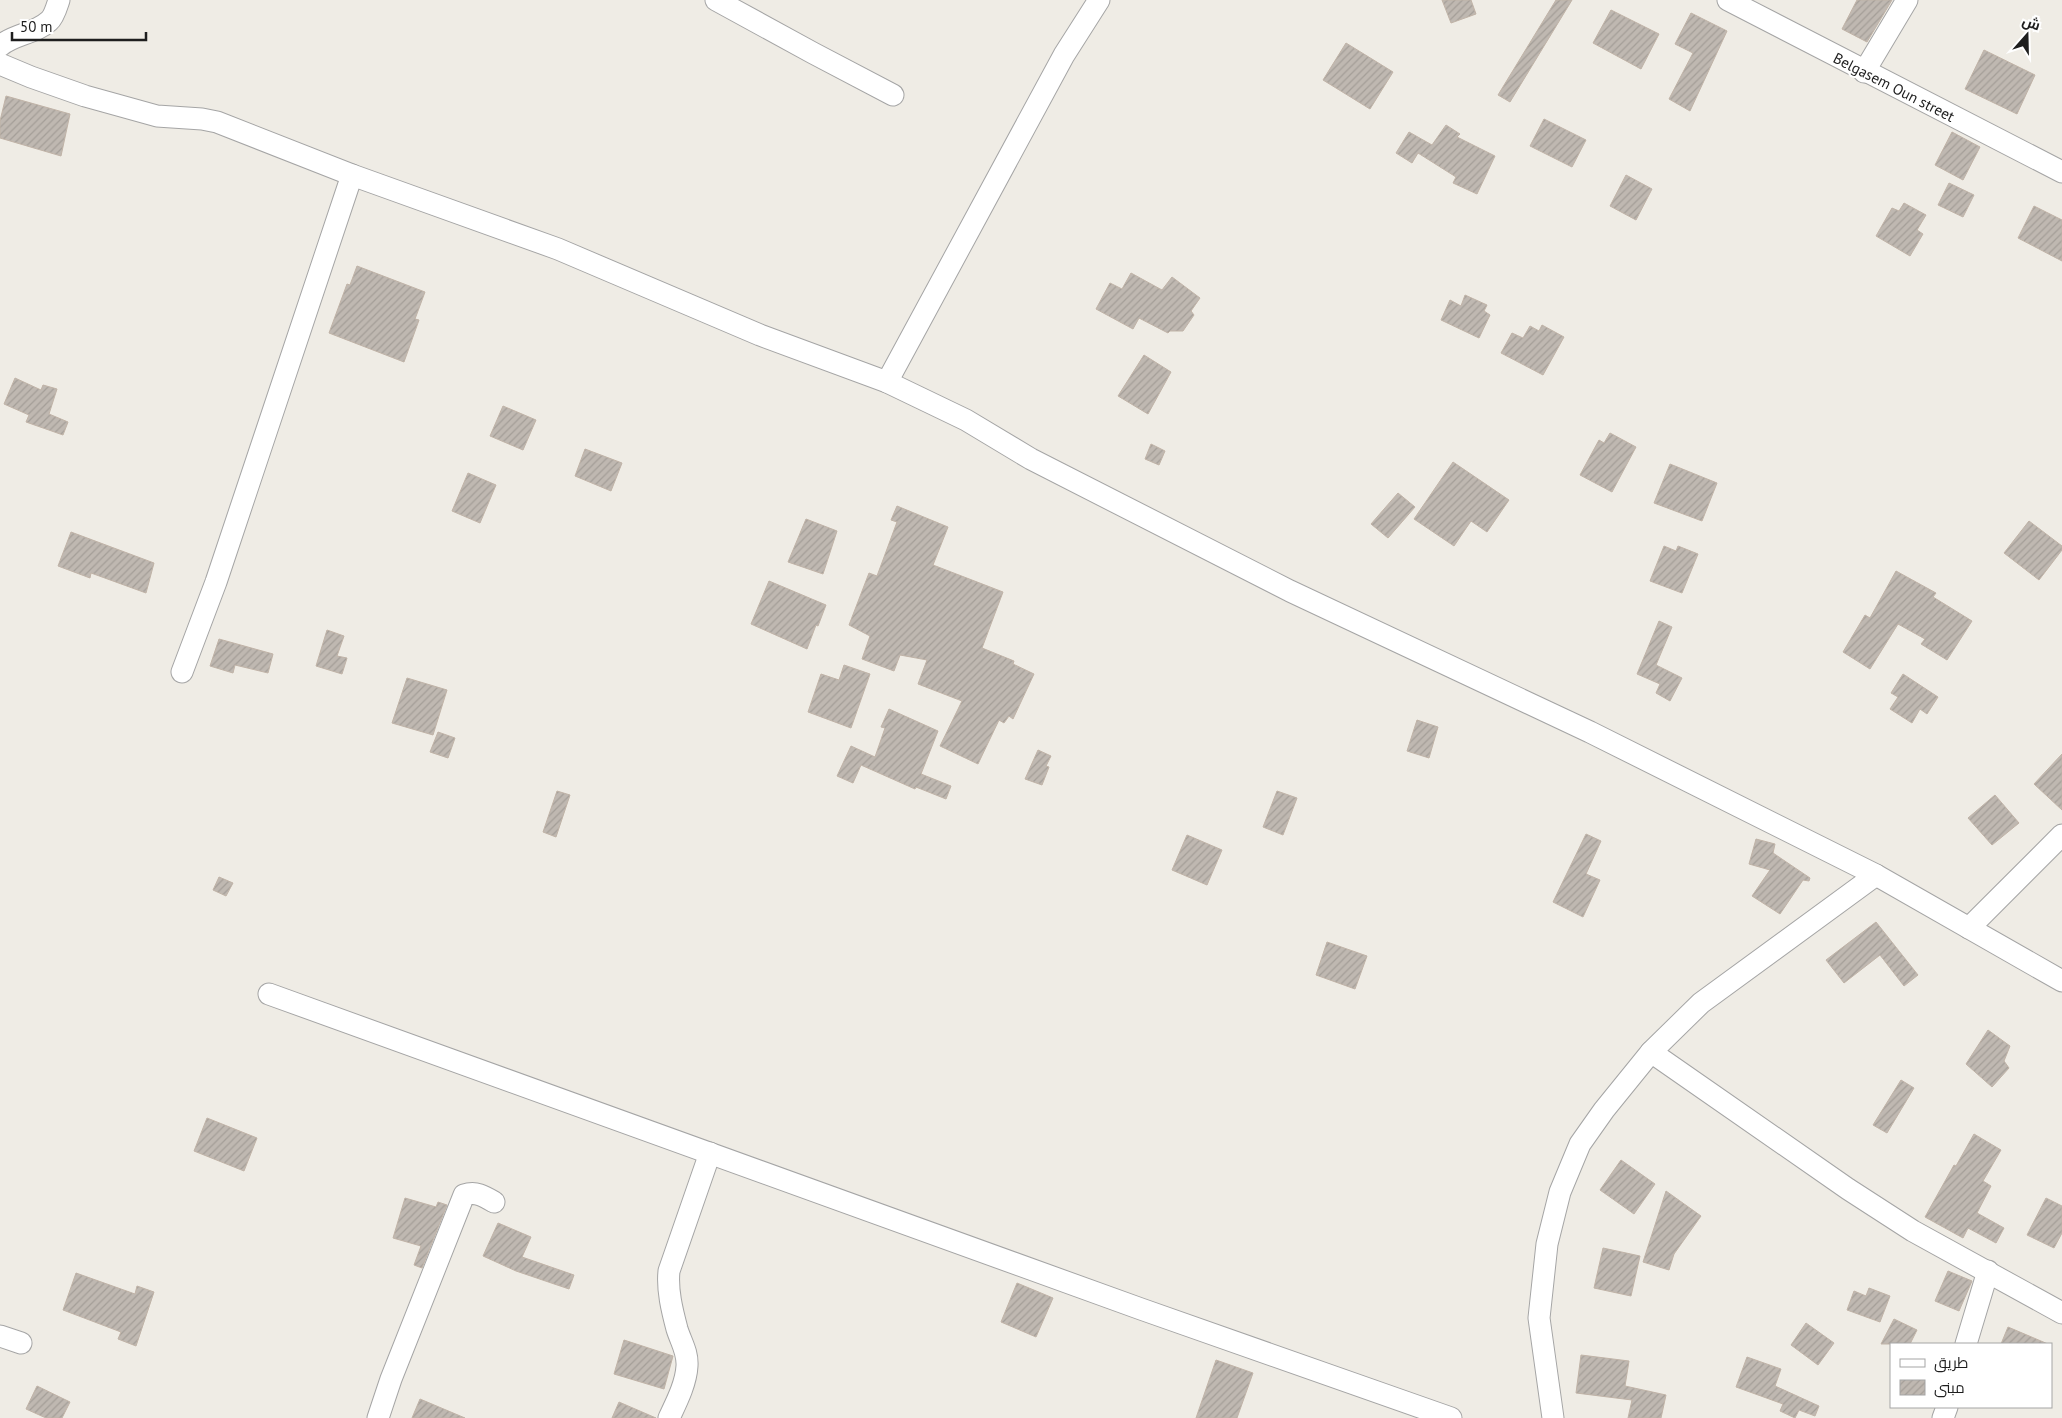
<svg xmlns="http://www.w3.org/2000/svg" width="2062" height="1418" viewBox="0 0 2062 1418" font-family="'PT Sans',Cairo,sans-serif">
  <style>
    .building { fill: url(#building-hatch); stroke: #c0b3a7 }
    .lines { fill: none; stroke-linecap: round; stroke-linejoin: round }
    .minor-casing { stroke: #a5a5a5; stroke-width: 23 }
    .minor { stroke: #fff; stroke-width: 21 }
    .labels { text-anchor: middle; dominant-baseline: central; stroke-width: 4; stroke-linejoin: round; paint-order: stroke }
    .street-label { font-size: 15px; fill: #1e1e1e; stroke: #fff }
  </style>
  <defs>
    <pattern id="building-hatch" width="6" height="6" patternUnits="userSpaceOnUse" patternTransform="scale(1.25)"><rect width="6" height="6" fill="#bfb8b1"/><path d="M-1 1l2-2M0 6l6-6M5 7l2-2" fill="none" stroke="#a49e98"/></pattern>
  </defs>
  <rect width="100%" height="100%" fill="#efece5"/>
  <g class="building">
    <path d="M1442 0H1471L1476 14 1451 23Z"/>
    <path d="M1556 0H1572L1510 102 1498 95Z"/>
    <path d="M1857 0H1892L1867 42 1842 29Z"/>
    <path d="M1611 10 1659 34 1641 69 1593 43Z"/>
    <path d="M1691 13 1727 31 1690 111 1669 99 1693 53 1675 44Z"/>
    <path d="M1346 43 1393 72 1370 109 1323 80Z"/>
    <path d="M1984 50 2035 75 2017 114 1965 89Z"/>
    <path d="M6 96 70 114 61 156 0 138V121Z"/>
    <path d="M1544 119 1586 140 1572 167 1530 146Z"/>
    <path d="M1446 125 1460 134 1457 137 1495 156 1477 194 1453 183 1456 177 1418 153 1412 163 1396 153 1409 132 1432 145Z"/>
    <path d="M1952 132 1980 147 1963 180 1935 165Z"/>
    <path d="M1626 175 1652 189 1636 220 1610 206Z"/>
    <path d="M1949 183 1974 195 1963 217 1938 205Z"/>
    <path d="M1904 203 1926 215 1917 230 1923 234 1910 256 1876 236 1892 208 1899 211Z"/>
    <path d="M2034 206 2062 220V261L2018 238Z"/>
    <path d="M357 266 425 292 415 319 419 320 404 362 329 333 347 284 350 285Z"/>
    <path d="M1131 273 1162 290 1172 277 1200 298 1191 311 1194 315 1183 331H1170L1168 333 1139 318 1133 329 1096 309 1110 283 1122 289Z"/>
    <path d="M1465 295 1487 305 1484 311 1490 315 1479 338 1441 320 1450 300 1461 306Z"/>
    <path d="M1542 325 1564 337 1543 375 1501 353 1512 333 1523 338 1530 326 1539 331Z"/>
    <path d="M1144 355 1171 372 1148 414 1118 396Z"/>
    <path d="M15 378 41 390 43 385 57 389 49 414 68 422 63 435 26 422 29 415 4 404Z"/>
    <path d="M503 406 536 420 523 450 490 436Z"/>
    <path d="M1610 433 1636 447 1612 492 1580 475 1599 440 1604 443Z"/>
    <path d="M1151 444 1165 451 1159 465 1145 459Z"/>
    <path d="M585 449 622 463 611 491 575 476Z"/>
    <path d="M1453 462 1509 500 1487 532 1471 521 1454 546 1414 519Z"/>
    <path d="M1670 464 1717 483 1702 521 1654 503Z"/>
    <path d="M468 473 496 485 480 523 452 511Z"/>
    <path d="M1398 493 1415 507 1388 538 1371 524Z"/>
    <path d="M897 506 948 527 933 565 1003 592 982 648 1014 661 1013 664 1034 674 1013 719 1009 716 1004 723 999 720 978 764 940 746 962 701 918 684 927 660 900 655 894 671 862 659 870 636 849 625 869 573 877 576 897 522 891 520Z"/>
    <path d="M806 519 837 531 823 574 788 562Z"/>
    <path d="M2029 521 2062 546V550L2039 580 2004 553Z"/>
    <path d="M71 532 154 563 146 593 91 573 90 578 58 566Z"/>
    <path d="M1664 546 1676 551 1678 546 1698 554 1682 593 1650 581Z"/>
    <path d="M1896 571 1936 593 1933 597 1972 621 1947 660 1921 644 1925 639 1898 624 1870 669 1843 652 1865 615 1870 618Z"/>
    <path d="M769 581 826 605 818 626 816 625 807 649 751 624Z"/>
    <path d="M1659 621 1672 627 1656 665 1682 678 1670 701 1656 693 1660 684 1637 674Z"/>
    <path d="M327 630 344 636 337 656 347 658 342 674 316 666Z"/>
    <path d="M219 639 273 654 268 673 235 665 233 673 210 666Z"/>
    <path d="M844 665 870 674 851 728 808 712 821 674 839 680Z"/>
    <path d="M1903 674 1938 697 1927 714 1920 709 1912 723 1890 709 1898 697 1891 693Z"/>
    <path d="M407 678 447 690 433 735 392 723Z"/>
    <path d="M889 709 938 731 921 774 951 786 946 799 916 787 915 789 861 765 853 783 837 776 851 746 875 757 885 728 881 727Z"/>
    <path d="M1417 720 1438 727 1429 758 1407 751Z"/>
    <path d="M438 732 455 738 448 758 430 752Z"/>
    <path d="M1038 750 1051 756 1046 766 1049 767 1042 785 1025 779Z"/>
    <path d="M2062 754V810L2034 784Z"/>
    <path d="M557 791 570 795 556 837 543 832Z"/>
    <path d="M1277 791 1297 798 1283 835 1263 827Z"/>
    <path d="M1995 795 2019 823 1992 845 1968 818Z"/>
    <path d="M1586 834 1601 841 1586 874 1600 880 1583 917 1553 902Z"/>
    <path d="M1187 835 1222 850 1207 885 1172 870Z"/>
    <path d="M1756 839 1775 844 1773 853 1810 878 1809 881 1803 880 1780 914 1752 896 1770 870 1749 864Z"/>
    <path d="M219 877 233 883 226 896 213 890Z"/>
    <path d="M1876 922 1918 975 1904 986 1880 955 1844 983 1826 960Z"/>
    <path d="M1327 942 1367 956 1355 989 1316 975Z"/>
    <path d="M1988 1030 2010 1046 2004 1061 2009 1068 1992 1087 1966 1064Z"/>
    <path d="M1901 1080 1914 1088 1887 1133 1873 1125Z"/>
    <path d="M207 1118 257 1138 244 1171 194 1151Z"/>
    <path d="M1974 1134 2001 1150 1983 1181 1991 1186 1977 1213 2004 1228 1996 1243 1968 1228 1963 1238 1925 1217 1954 1165 1956 1166Z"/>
    <path d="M1621 1160 1655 1184 1634 1214 1600 1190Z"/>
    <path d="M1666 1191 1701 1216 1674 1254 1669 1270 1643 1262Z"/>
    <path d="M405 1198 436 1207 438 1202 447 1205 422 1268 414 1265 421 1246 393 1238Z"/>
    <path d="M2046 1198 2062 1206V1233L2054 1248 2027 1235Z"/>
    <path d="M498 1223 531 1237 522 1257 574 1275 569 1289 516 1271 483 1256Z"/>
    <path d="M1603 1248 1640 1256 1631 1296 1594 1288Z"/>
    <path d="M1948 1271 1972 1281 1959 1311 1935 1301Z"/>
    <path d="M76 1273 135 1294 137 1286 154 1292 136 1346 118 1339 121 1332 63 1310Z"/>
    <path d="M1017 1283 1053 1298 1036 1337 1001 1322Z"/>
    <path d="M1869 1288 1890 1296 1880 1322 1847 1310 1854 1291 1866 1296Z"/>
    <path d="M1894 1319 1917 1330 1910 1344H1881Z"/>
    <path d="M1806 1323 1834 1343 1818 1365 1791 1345Z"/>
    <path d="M2008 1327 2048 1344H2001Z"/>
    <path d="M624 1340 673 1356 664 1389 614 1374Z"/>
    <path d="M1581 1355 1629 1361 1625 1386 1666 1395 1661 1418H1628L1632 1400 1576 1393Z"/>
    <path d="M1747 1357 1781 1369 1775 1386 1819 1406 1815 1416 1799 1410 1795 1418 1780 1411 1783 1404 1736 1387Z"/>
    <path d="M1216 1360 1253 1373 1237 1418H1196Z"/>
    <path d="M37 1386 70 1402 62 1418H46L26 1409Z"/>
    <path d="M420 1399 465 1418H412Z"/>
    <path d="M619 1402 656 1418H612Z"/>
  </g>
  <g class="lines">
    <defs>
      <g id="minor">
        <path d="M716 0 813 53 893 95"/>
        <path d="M1728 0 2062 172"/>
        <path d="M0 46C14 34 35 34 49 21 54 17 57 6 59 0"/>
        <path d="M0 64 31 77 85 96 157 116 202 119 217 122 352 175 558 249 760 335 887 382 966 420 1031 459 1290 591 1590 732 1876 875 2062 981"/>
        <path d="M1864 72 1907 0"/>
        <path d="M887 382 1064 55 1099 0"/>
        <path d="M182 672 216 582 352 175"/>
        <path d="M1969 928 2062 835"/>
        <path d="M269 994 1141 1309 1451 1418"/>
        <path d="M1651 1052 1848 1189 1913 1231 2062 1313"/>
        <path d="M0 1336 21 1343"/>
        <path d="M1966 1344 1988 1271"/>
        <path d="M378 1418 391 1379 464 1195C476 1191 484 1196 494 1202"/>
        <path d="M669 1418C676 1403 686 1384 687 1366 688 1352 681 1342 677 1329 672 1310 667 1290 669 1271L710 1153"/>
        <path d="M1553 1418 1539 1318 1547 1244 1560 1192 1580 1144 1604 1110 1651 1052 1701 1003 1876 875"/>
        <path d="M1943 1418 1947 1407"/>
      </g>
    </defs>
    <use href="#minor" class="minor-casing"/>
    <use href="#minor" class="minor"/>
  </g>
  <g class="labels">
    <g class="street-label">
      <text transform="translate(1894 87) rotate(27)">Belgasem Oun street</text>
    </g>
  </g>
  <rect x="1890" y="1343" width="162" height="65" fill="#ffffff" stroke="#a5a5a5"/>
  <rect x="1900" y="1359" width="25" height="8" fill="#ffffff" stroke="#a5a5a5"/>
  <text x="1934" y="1368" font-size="15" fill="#1e1e1e">طريق</text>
  <rect x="1900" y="1380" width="25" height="15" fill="url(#building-hatch)" stroke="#a5a5a5"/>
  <text x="1934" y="1393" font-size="15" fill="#1e1e1e">مبنى</text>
  <g transform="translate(2027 35) rotate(20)" stroke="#ffffff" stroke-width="4" paint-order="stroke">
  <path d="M0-4L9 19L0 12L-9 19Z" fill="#1e1e1e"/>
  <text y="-8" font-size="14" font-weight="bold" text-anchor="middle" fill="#1e1e1e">ش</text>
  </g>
  <path d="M12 32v8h134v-8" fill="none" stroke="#1e1e1e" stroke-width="2.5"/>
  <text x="20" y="32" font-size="15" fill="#1e1e1e" stroke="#ffffff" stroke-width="4" paint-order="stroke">50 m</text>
</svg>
